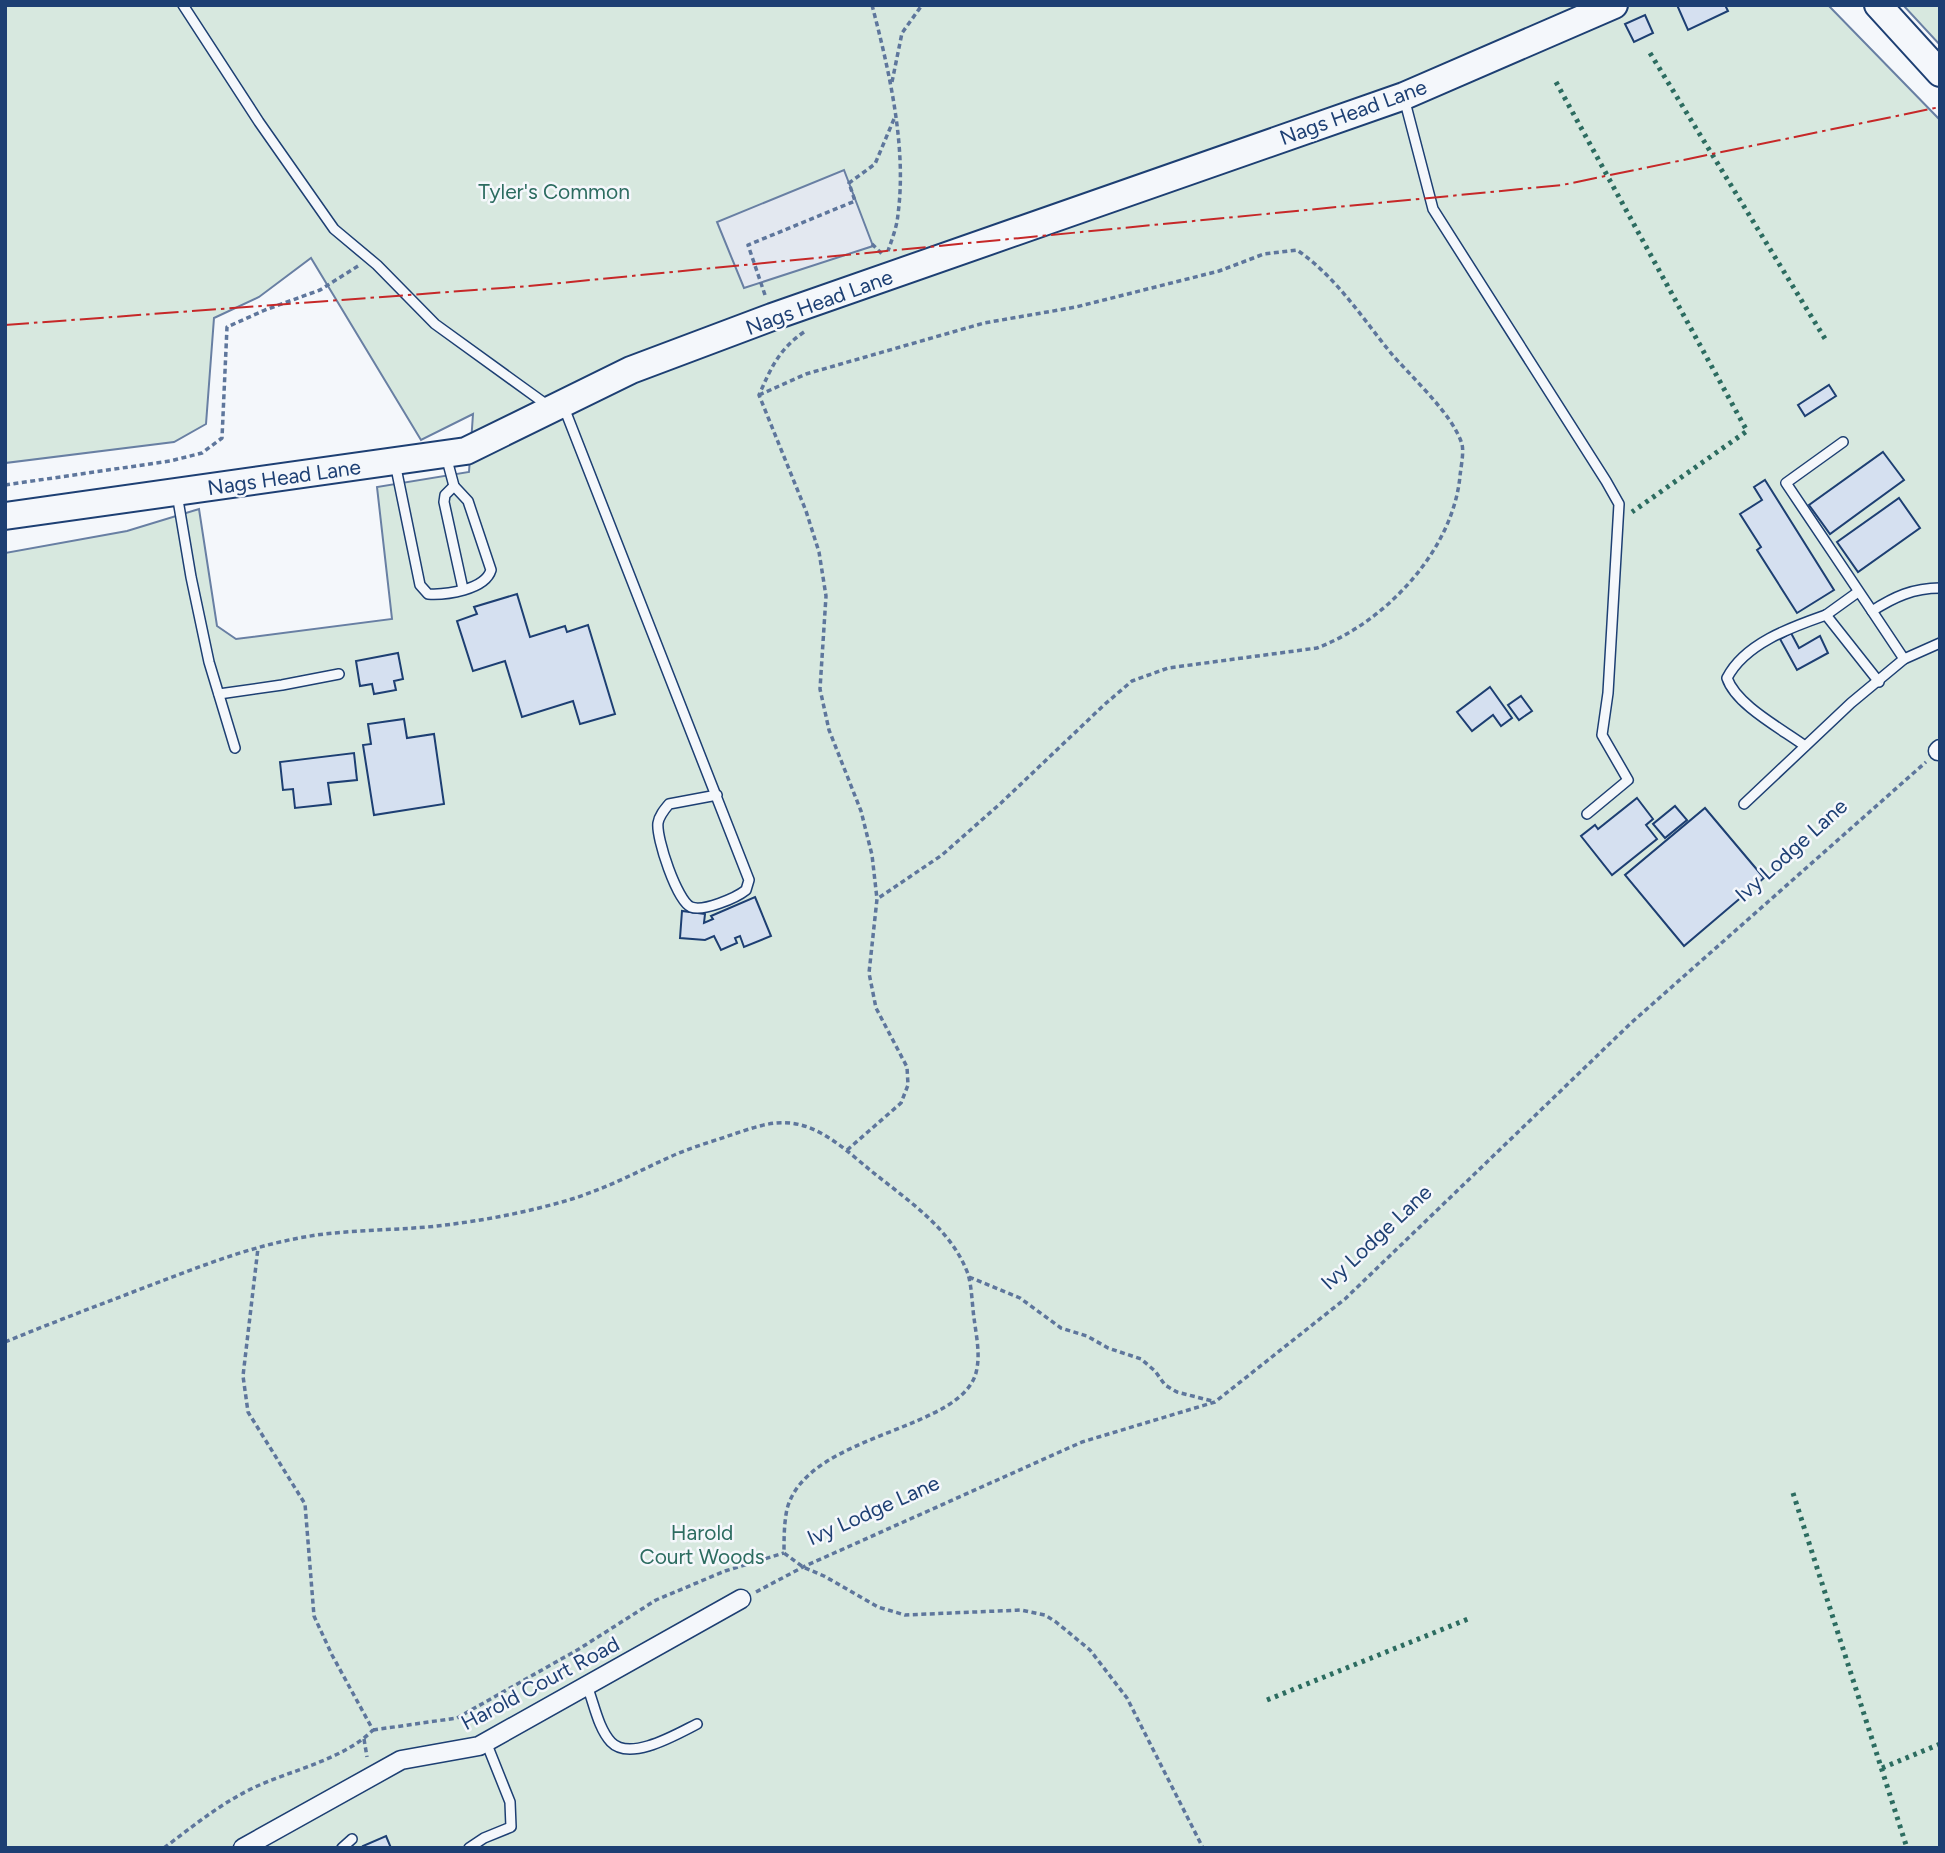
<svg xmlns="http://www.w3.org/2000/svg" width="1945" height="1853" viewBox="0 0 1945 1853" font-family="Figtree,sans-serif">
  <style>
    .green { fill: #d7e8df; stroke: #687fa3; stroke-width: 2 }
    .parking { fill: #e3e8f0; stroke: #687fa3; stroke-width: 2 }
    .building { fill: #d5e0f0; stroke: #1d3f73; stroke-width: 2 }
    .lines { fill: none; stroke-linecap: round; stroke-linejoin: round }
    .lane-casing { stroke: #1d3f73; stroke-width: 12 }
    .street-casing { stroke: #1d3f73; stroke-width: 21 }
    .secondary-casing { stroke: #1d3f73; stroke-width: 30 }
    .path { stroke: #5e769c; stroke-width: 3.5; stroke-dasharray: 5 3.5; stroke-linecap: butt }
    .lane { stroke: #f4f7fb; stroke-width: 9 }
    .street { stroke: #f4f7fb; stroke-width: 18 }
    .secondary { stroke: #f4f7fb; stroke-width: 26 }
    .hedge { stroke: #2c6c60; stroke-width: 5; stroke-dasharray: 3.5 5; stroke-linecap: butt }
    .power { stroke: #c62828; stroke-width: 2; stroke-dasharray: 24 5 3.5 5; stroke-linecap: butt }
    .labels { text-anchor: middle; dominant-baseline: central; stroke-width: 5; stroke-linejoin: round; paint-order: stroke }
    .street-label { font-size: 21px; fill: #1d3f73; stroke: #f4f7fb }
    .park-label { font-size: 21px; fill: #2c6c60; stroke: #f4f7fb }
  </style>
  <rect width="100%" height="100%" fill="#f4f7fb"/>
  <g class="green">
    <path d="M5 5H1828L1940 120V1848H5V553L127 531 199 509 217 626 236 639 392 619 377 487 469 472 473 414 421 440 311 258 259 297 214 318 206 424 174 442 5 463Z"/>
    <path d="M1903 5H1940V45Z"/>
  </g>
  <path class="parking" d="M844 170 873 246 744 288 717 222Z"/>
  <g class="building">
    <path d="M1677 5H1725L1728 11 1688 30Z"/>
    <path d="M1645 15 1653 33 1634 42 1625 24Z"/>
    <path d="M1829 385 1836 396 1805 416 1798 405Z"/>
    <path d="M1883 452 1904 480 1830 534 1809 505Z"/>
    <path d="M1765 480 1834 590 1797 613 1757 550 1761 547 1740 514 1762 500 1754 487Z"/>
    <path d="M1899 498 1920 528 1858 572 1837 542Z"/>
    <path d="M517 594 530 637 565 626 567 632 588 625 615 714 580 724 573 701 522 717 505 661 473 671 457 621 477 614 474 607Z"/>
    <path d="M1791 633 1799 648 1820 636 1828 653 1797 670 1780 639Z"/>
    <path d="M398 653 403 679 394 681 396 690 374 694 372 684 360 686 356 661Z"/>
    <path d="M1490 687 1512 718 1501 726 1493 715 1472 731 1457 712Z"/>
    <path d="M1521 696 1532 711 1519 720 1508 705Z"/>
    <path d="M404 719 407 738 434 734 444 804 374 815 363 745 371 744 368 724Z"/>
    <path d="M354 753 357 780 328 783 331 804 295 808 293 789 283 790 280 762Z"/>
    <path d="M1637 798 1653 819 1646 825 1657 839 1612 875 1581 836 1595 825 1598 829Z"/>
    <path d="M1675 806 1687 820 1665 838 1653 824Z"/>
    <path d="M1705 808 1764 878 1684 946 1625 875Z"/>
    <path d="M755 897 771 936 744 947 740 936 735 938 737 943 721 950 714 936 705 940 680 938 682 911 705 914 704 923 713 919 711 916Z"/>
    <path d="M386 1836 391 1848H364L363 1846Z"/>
  </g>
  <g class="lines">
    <defs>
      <g id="lane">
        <path d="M183 5 259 122 334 229 377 265 435 324 547 405"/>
        <path d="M1404 98 1433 209 1606 481 1619 504 1608 693 1602 735 1628 780 1587 814"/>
        <path d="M563 405 749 880 746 890C736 898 703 912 691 907 677 901 656 838 658 823 659 816 664 810 669 804L717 795"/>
        <path d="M1843 442 1786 483 1872 611C1894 597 1913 588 1940 588"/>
        <path d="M395 463 420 585 428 594C446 595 485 590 491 570L468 501 454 486 446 456"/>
        <path d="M454 486 445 495 444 502 463 589"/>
        <path d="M177 494 191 577 209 662 235 748"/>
        <path d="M1872 611 1904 659"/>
        <path d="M1826 615 1858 592"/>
        <path d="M219 694 282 685 339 674"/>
        <path d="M1805 746C1782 729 1736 705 1727 678 1745 643 1792 627 1826 615L1879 682"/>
        <path d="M1744 804 1851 703 1904 659 1940 643"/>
        <path d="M587 1686C594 1703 598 1728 611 1742 630 1762 677 1734 697 1724"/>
        <path d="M342 1848 352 1839"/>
        <path d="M469 1848 484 1838 511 1827 510 1802 486 1742"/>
      </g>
      <g id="street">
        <path d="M1938 751 1940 749"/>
        <path d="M243 1848 401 1760 479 1746 741 1599"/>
      </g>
      <g id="secondary">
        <path d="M1878 5 1940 73"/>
        <path d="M5 516 466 451 631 370 772 317 1404 96 1614 5"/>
      </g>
    </defs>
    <use href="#lane" class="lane-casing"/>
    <use href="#street" class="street-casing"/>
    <use href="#secondary" class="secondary-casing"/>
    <g class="path">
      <path d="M872 5C889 70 907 147 898 214 897 227 892 239 888 251"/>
      <path d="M892 82 902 33 922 5"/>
      <path d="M872 244 882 254"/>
      <path d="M765 295 748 245 855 201 849 183 875 164 894 119"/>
      <path d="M804 332C779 349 771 368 759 395L806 511 819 552 826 596 820 689 829 730 861 811 872 855 877 899 869 973 876 1008 907 1067 908 1085 901 1103 846 1151"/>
      <path d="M759 395 806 374 984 323 1076 307 1219 271 1264 254 1297 250C1335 276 1361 316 1390 352 1411 377 1452 413 1462 444 1464 453 1461 466 1460 476 1453 550 1386 622 1317 648L1168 668 1132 681 1105 704 1001 803 942 855 877 899"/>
      <path d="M5 485 170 461 202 453 222 438 227 327 265 310 320 290 358 266"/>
      <path d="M969 1277 1020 1298 1061 1328 1087 1336 1108 1348 1141 1359 1155 1371 1165 1385 1177 1392 1212 1401"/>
      <path d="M5 1342C54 1322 104 1303 154 1284 201 1266 250 1247 299 1238 345 1229 391 1231 437 1226 482 1221 529 1212 572 1199 607 1188 639 1171 672 1156 692 1147 714 1141 734 1134 752 1128 771 1121 790 1123 821 1126 847 1151 870 1170 907 1200 951 1228 968 1274 972 1288 972 1304 974 1318 976 1334 980 1352 977 1368 968 1432 808 1431 787 1509 784 1524 784 1538 784 1553L803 1567 824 1576 878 1607 905 1615 1021 1610 1045 1615 1056 1622 1090 1650 1127 1698 1203 1848"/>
      <path d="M756 1592 803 1567 1082 1442 1215 1402 1345 1299 1631 1023 1926 762"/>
      <path d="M373 1730 457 1718 579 1649 656 1600 725 1571 784 1553"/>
      <path d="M364 1739 367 1757"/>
      <path d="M164 1848C193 1826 220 1804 253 1788 291 1770 343 1760 373 1730L332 1655 314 1616 305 1504 248 1412 243 1376 258 1248"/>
    </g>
    <use href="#lane" class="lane"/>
    <use href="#street" class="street"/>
    <use href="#secondary" class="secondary"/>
    <g class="hedge">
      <path d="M1650 53 1827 342"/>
      <path d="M1556 82 1747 431 1632 512"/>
      <path d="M1793 1493 1907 1848"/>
      <path d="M1267 1700 1468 1619"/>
      <path d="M1882 1768 1940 1744"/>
    </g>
    <path class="power" d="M5 325 529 286 1562 185 1940 107"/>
  </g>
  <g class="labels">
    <g class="street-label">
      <text transform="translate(1353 112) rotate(-20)">Nags Head Lane</text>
      <text transform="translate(819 302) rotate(-20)">Nags Head Lane</text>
      <text transform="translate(284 477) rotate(-8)">Nags Head Lane</text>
      <text transform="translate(1791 850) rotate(-42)">Ivy Lodge Lane</text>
      <text transform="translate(1376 1237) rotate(-43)">Ivy Lodge Lane</text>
      <text transform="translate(873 1510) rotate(-24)">Ivy Lodge Lane</text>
      <text transform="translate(540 1683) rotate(-28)">Harold Court Road</text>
    </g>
    <g class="park-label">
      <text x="554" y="191">Tyler's Common</text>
      <text x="702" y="1532">Harold<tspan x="702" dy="24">Court Woods</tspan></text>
    </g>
  </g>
  <rect width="1945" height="1853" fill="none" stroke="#1d3f73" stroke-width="14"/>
</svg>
